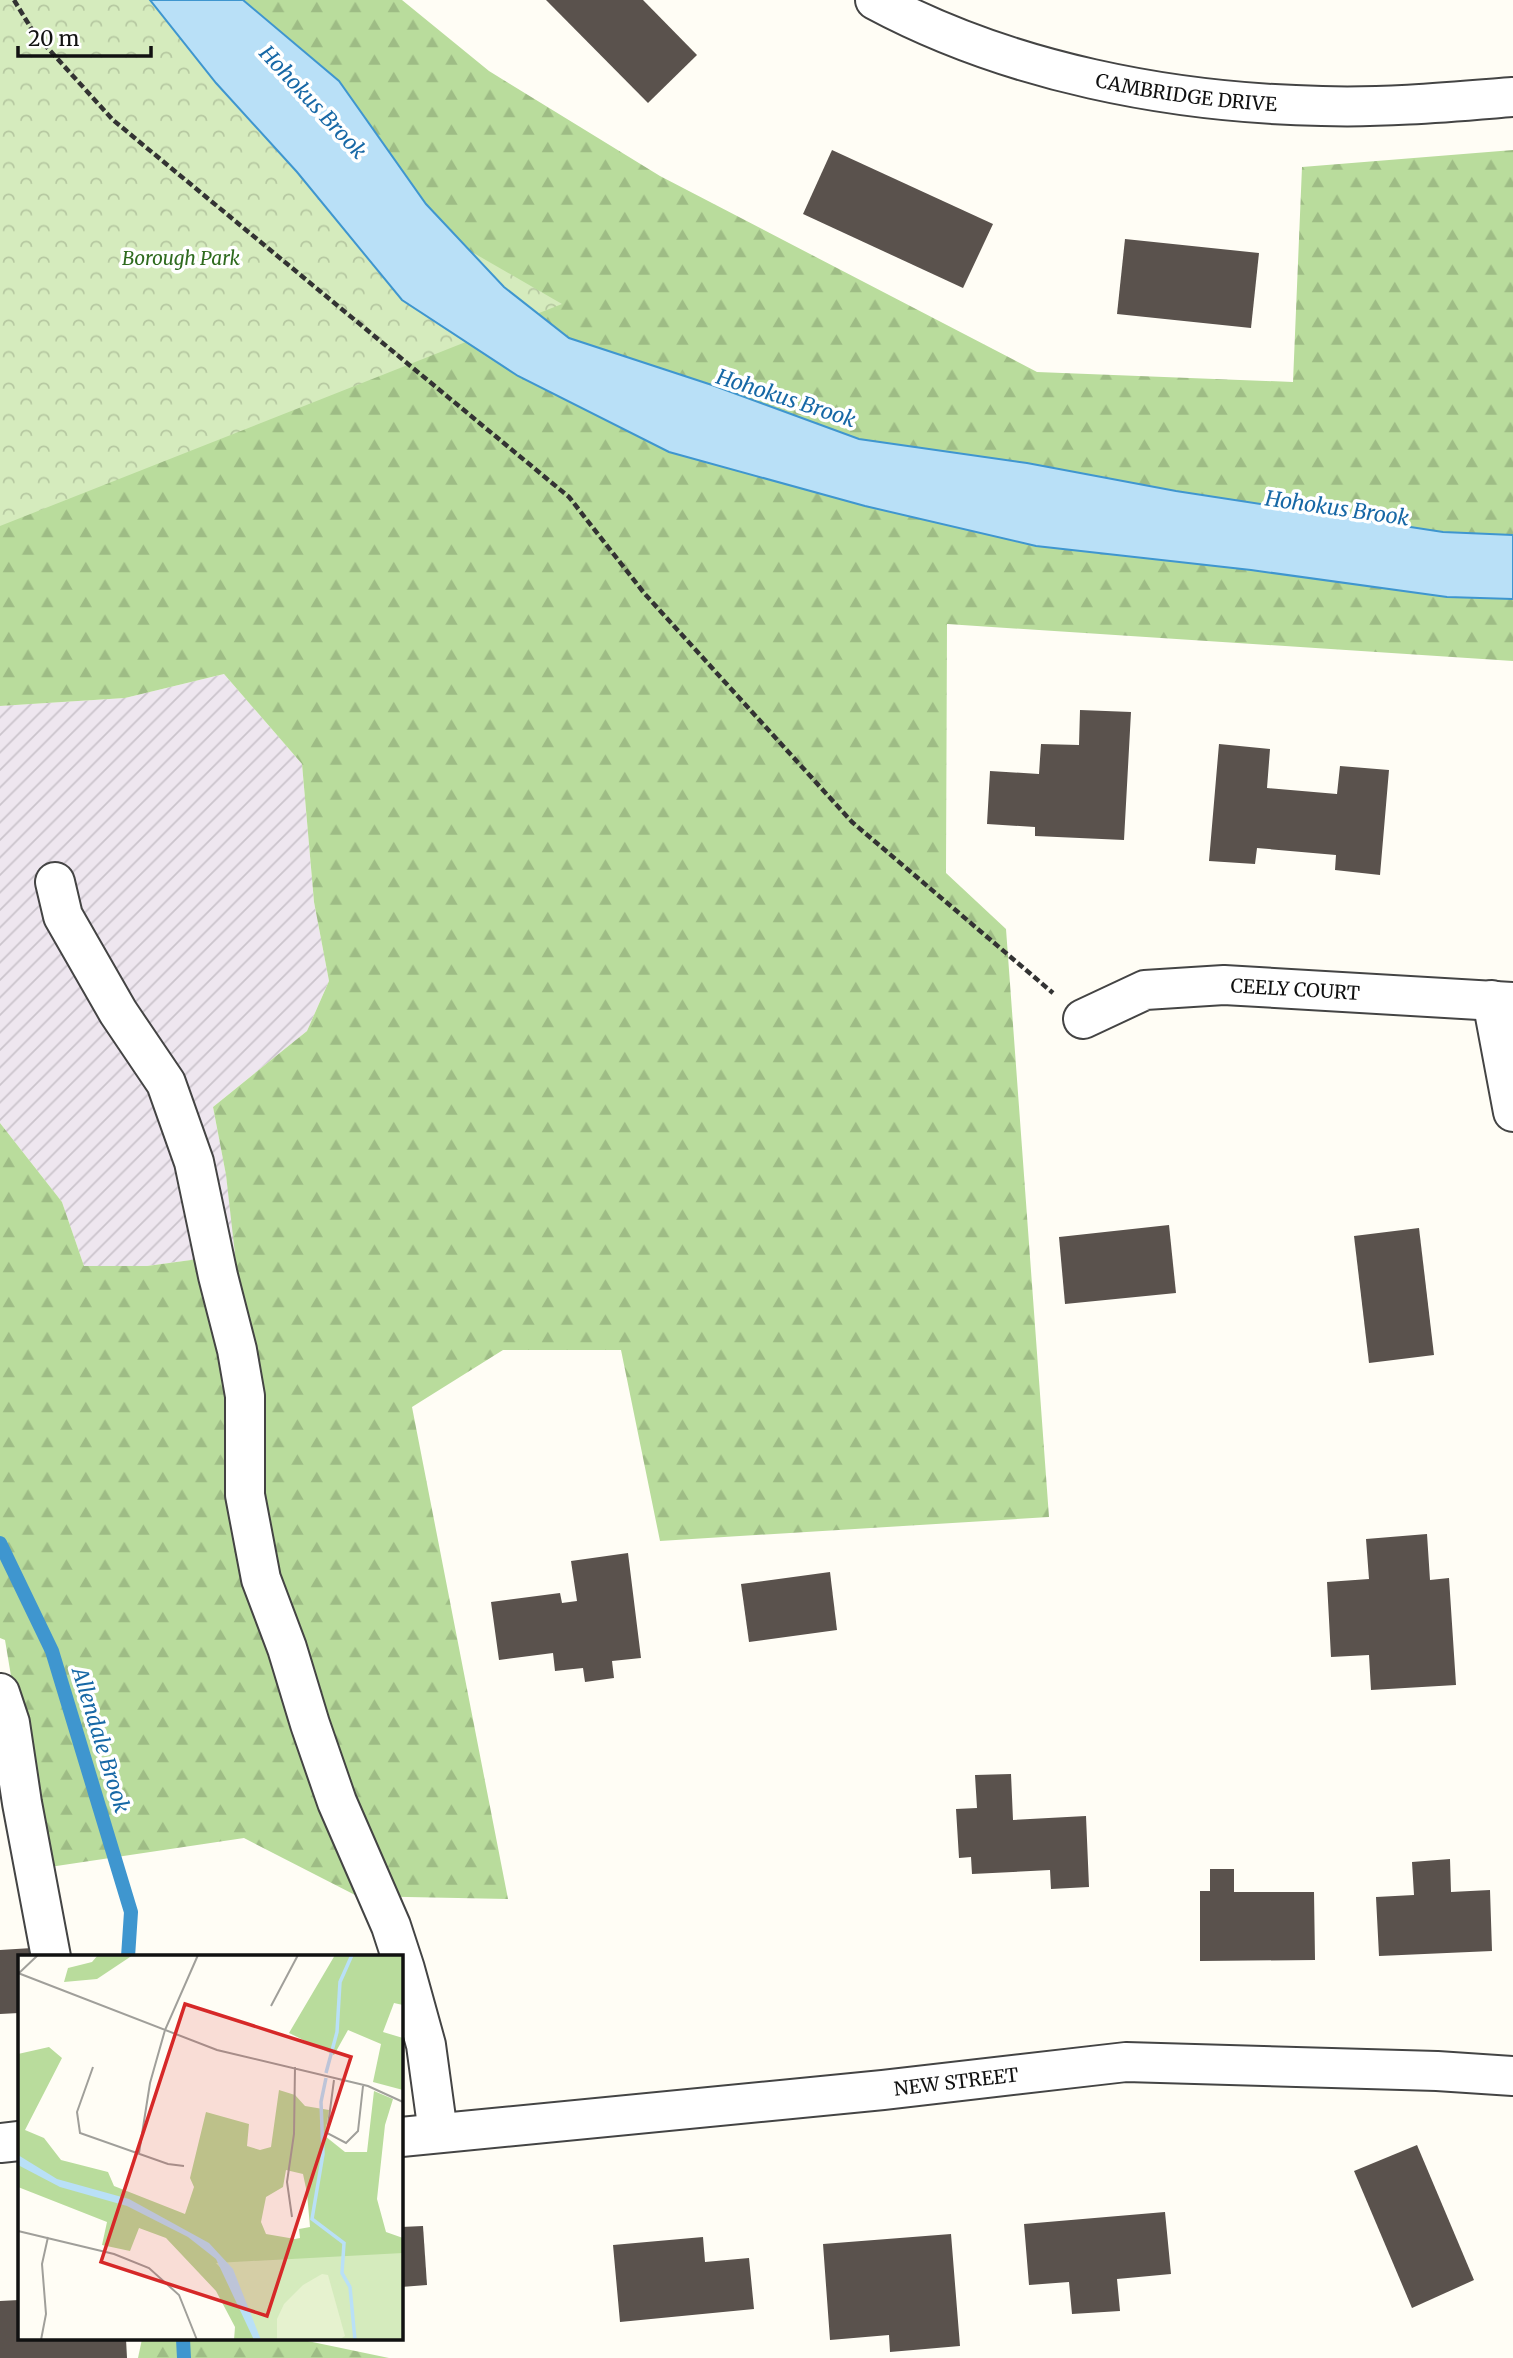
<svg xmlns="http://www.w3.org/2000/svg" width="1513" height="2358" viewBox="0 0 1513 2358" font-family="Merriweather,serif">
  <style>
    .industrial { fill: url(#industrial-furrows) }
    .forest { fill: url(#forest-firs) }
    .park { fill: url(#park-crowns) }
    .water { fill: #b9e0f7; stroke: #3f96cf; stroke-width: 2 }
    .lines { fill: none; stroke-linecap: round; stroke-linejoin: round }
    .stream { stroke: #3f96cf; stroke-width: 14 }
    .building { fill: #5a524d }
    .minor-casing { stroke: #444; stroke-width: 42 }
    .path { stroke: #333; stroke-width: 4.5; stroke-dasharray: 7 3.5; stroke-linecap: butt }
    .minor { stroke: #fff; stroke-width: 38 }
    .labels { text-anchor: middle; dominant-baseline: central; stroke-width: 7; stroke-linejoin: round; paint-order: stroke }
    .street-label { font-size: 19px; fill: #111; stroke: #fff }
    .park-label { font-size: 19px; font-style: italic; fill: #2f6b1f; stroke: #fff }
    .water-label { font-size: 21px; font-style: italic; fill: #1768a6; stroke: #fff }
    .inset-river { fill: none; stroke: #b9e0f7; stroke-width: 3.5 }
    .inset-road { fill: none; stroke: #a09f9a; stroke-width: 2 }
    .view { fill: #d62828; fill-opacity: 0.15; stroke: #d62828; stroke-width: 3.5 }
    .inset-edge { fill: none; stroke: #111; stroke-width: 3.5 }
  </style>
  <defs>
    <pattern id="industrial-furrows" width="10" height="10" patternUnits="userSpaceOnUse" patternTransform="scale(1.75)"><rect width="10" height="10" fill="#eee6ef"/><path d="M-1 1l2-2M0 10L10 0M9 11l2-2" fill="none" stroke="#cbc4cc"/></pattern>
    <pattern id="forest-firs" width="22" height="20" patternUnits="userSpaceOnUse" patternTransform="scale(1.75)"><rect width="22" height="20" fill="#b9dc9c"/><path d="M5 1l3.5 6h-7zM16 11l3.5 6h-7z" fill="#9ebc85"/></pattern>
    <pattern id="park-crowns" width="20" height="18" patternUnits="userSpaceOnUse" patternTransform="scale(1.75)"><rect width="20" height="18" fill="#d5ebbd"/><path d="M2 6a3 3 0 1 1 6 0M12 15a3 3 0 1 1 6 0" fill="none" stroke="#b6c8a1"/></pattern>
  </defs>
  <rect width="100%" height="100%" fill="#fffdf5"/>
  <path class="industrial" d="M224 674 302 764 314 902 329 981 307 1031 213 1107 226 1175 236 1254 147 1266H84L62 1202 0 1123V706L125 698Z"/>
  <g class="forest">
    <path d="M0 0H402L489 71 660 176 1037 372 1293 382 1302 167 1513 150V661L947 624 946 873 1006 929 1049 1517 660 1541 621 1350H503L412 1407 508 1899 357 1896 244 1838 43 1868 5 1640 0 1638V1123L62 1202 84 1266H147L235 1254 226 1175 213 1107 307 1031 329 981 314 902 302 764 224 674 125 698 0 706Z"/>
    <path d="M142 2339H298L389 2358H138Z"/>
  </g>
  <path class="park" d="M0 0H176L387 203 562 304 0 526Z"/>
  <path class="water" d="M150 0H243L339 81 426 204 504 287 569 338 712 385 859 439 1027 463 1176 491 1443 532 1513 535V599L1447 597 1251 570 1036 546 865 506 669 452 518 376 402 300 297 172 216 83Z"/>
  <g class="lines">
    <g class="stream">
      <path d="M0 1543 52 1651 131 1912 128 1957"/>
      <path d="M183 2339 184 2358"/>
    </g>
  </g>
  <g class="building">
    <path d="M546 0H643L697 55 648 103Z"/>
    <path d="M832 150 993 224 963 288 803 214Z"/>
    <path d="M1125 239 1259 253 1251 328 1117 314Z"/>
    <path d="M1080 710 1131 712 1124 840 1035 836V827L987 824 990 771 1039 774 1041 744 1079 745Z"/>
    <path d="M1219 744 1270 749 1267 788 1337 794 1340 766 1389 770 1380 875 1335 870 1336 855 1257 848 1255 864 1209 861Z"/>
    <path d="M1169 1225 1176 1293 1065 1304 1059 1237Z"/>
    <path d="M1419 1228 1434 1355 1369 1363 1354 1236Z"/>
    <path d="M1427 1534 1430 1580 1449 1578 1456 1685 1371 1690 1369 1655 1331 1657 1327 1582 1369 1579 1366 1539Z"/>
    <path d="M628 1553 641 1658 612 1661 614 1678 585 1682 583 1668 555 1671 553 1653 499 1660 491 1602 560 1593 562 1603 577 1601 571 1561Z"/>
    <path d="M830 1572 837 1630 749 1642 741 1584Z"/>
    <path d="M1011 1774 1013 1820 1086 1816 1089 1887 1051 1889 1050 1870 972 1874 971 1857 959 1858 956 1809 977 1808 975 1775Z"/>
    <path d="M1450 1859 1451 1892 1490 1890 1492 1951 1379 1956 1376 1897 1414 1895 1412 1862Z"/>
    <path d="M1210 1869H1234V1892H1314L1315 1960 1200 1961V1891H1210Z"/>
    <path d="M32 1948V1957H19V2013L0 2014V1950Z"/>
    <path d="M1417 2145 1474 2280 1412 2308 1354 2171Z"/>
    <path d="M1165 2212 1171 2274 1117 2279 1120 2311 1072 2314 1069 2282 1029 2285 1024 2224Z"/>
    <path d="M423 2226 427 2285 401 2287V2227Z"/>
    <path d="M951 2234 960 2346 890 2352 889 2335 830 2340 823 2244Z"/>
    <path d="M703 2237 705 2262 749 2258 754 2309 620 2322 613 2245Z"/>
    <path d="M19 2300V2339H126L127 2358H0V2301Z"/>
  </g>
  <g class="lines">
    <defs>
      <g id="minor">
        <path id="s1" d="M875 0C1009 72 1171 103 1322 106 1385 108 1450 102 1513 97"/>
        <path d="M55 882 63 916 118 1012 166 1083 194 1162 218 1276 237 1350 245 1396V1495L261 1579 287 1648 310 1724 337 1802 391 1926 405 1969 426 2045 438 2133"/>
        <path d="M1492 1000 1513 1112"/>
        <path id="s2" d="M1083 1019 1145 990 1224 985 1513 1002"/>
        <path d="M0 1693 10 1723 22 1803 51 1957"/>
        <path id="s3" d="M401 2137 883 2090 1126 2062 1437 2071 1513 2076"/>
        <path d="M0 2143 19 2141"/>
      </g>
    </defs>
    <use href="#minor" class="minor-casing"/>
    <path class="path" d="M14 0 34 33 113 120 569 497 644 593 852 822 1053 993"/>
    <use href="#minor" class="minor"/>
  </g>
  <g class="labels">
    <g class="street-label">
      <text stroke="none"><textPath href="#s1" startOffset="327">CAMBRIDGE DRIVE</textPath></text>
      <text stroke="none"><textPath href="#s2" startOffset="219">CEELY COURT</textPath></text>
      <text stroke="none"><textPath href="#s3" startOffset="558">NEW STREET</textPath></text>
    </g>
    <g class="park-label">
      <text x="181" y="258">Borough Park</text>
    </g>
    <g class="water-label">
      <text transform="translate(313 102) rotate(47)">Hohokus Brook</text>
      <text transform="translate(786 398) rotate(18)">Hohokus Brook</text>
      <text transform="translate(1337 508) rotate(8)">Hohokus Brook</text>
      <text transform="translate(101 1740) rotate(73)">Allendale Brook</text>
    </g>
  </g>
  <g transform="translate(18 1955)">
    <rect width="385" height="385" fill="#fffdf5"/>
    <path d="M80 0H115L79 24 46 27 50 13 74 7ZM317 0H385V50L376 48 365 77 385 83V135L355 127 363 89 330 75 316 100 271 78ZM31 92 44 103 7 175 26 183 43 205 90 217 96 231 167 259 176 232 172 223 188 157 231 169 229 191 242 195 253 192 261 135 277 140 287 151 311 155 307 181 327 197H349L356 136 375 144 367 170 359 244 368 277 385 283V385H216L217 372 198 336 148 283 121 273 112 296 84 290 89 267 0 232V99ZM268 215 285 219 289 238 292 272 281 274 282 283 277 284 248 279 243 267 248 242 265 232Z" fill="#b9dc9c" fill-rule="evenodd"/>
    <path d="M385 298V385H241L214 325 198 308Z" fill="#d5ebbd"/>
    <path d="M304 319 310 320 327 381 321 385H259V364L266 349 285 330Z" fill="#e6f2cf"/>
    <path d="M0 200 39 224 111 244 191 288 215 314 243 385H236L198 304 170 282 109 251 42 232 0 210Z" fill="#b9e0f7"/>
    <path class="inset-river" d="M308 118 319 77 322 27 334 0M308 123 303 147 305 199 294 264 326 288 324 318 332 332 337 385"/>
    <path class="inset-road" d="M0 18 199 95 350 131 385 147M0 19 20 0M253 51 280 0M75 112 59 157 62 178 150 209 166 211M316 125 309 178 328 188 340 176 345 131M121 198 132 128 147 75 180 0M385 215V258M274 262 269 227 276 179 277 112M0 276 96 299 131 313 161 340 179 385M23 385 28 359 24 309 30 282"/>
    <path class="view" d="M167 49 333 102 249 361 83 307Z"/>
    <rect width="385" height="385" class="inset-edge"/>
  </g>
  <path d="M18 46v10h133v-10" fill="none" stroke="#111111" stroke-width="3.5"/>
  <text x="28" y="46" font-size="21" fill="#111111" stroke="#ffffff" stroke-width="5" paint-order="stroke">20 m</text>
</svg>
